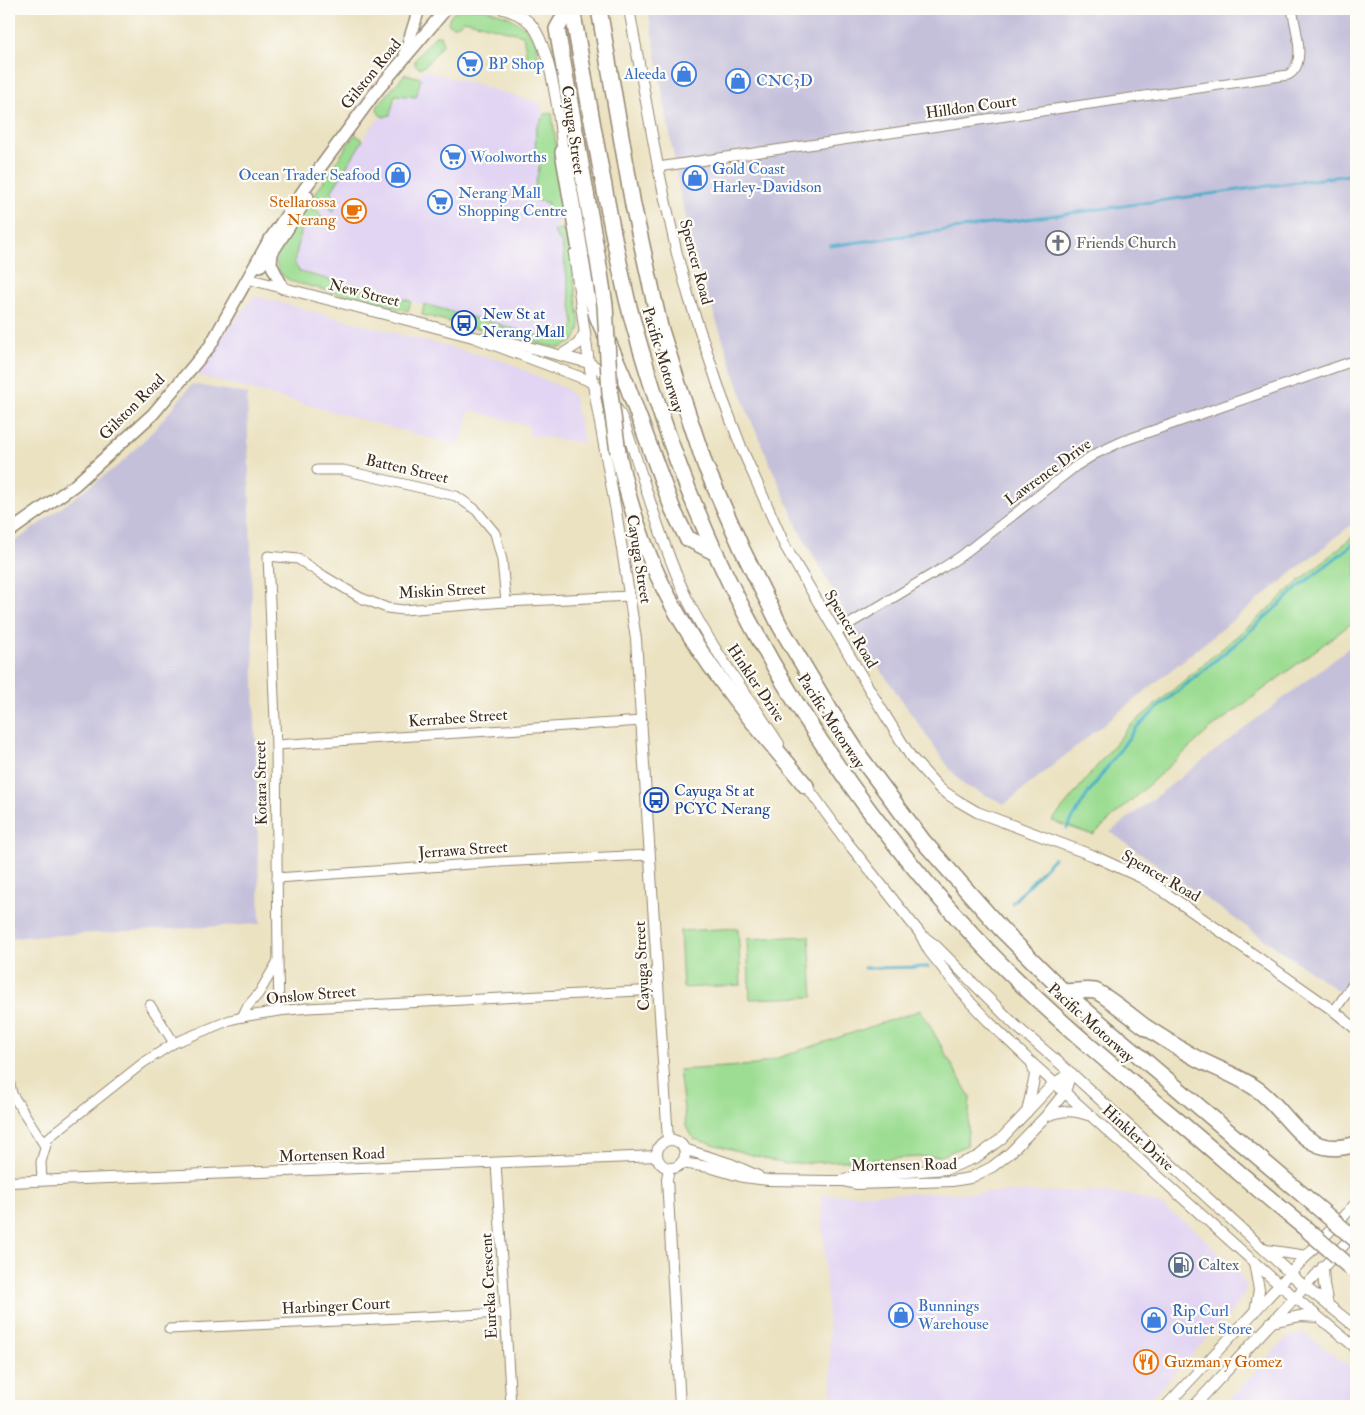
<svg xmlns="http://www.w3.org/2000/svg" width="1365" height="1415" viewBox="0 0 1365 1415" font-family="'IM FELL Double Pica',serif">
  <style>
    .built { fill: #e2d4f3 }
    .industrial { fill: #c5c0da }
    .green { fill: #9ddd93; stroke: #6c8458 }
    .lines { fill: none; stroke-linecap: round; stroke-linejoin: round }
    .stream { stroke: #4aadc9; stroke-width: 3 }
    .minor-casing { stroke: #938670; stroke-width: 11 }
    .tertiary-casing { stroke: #938670; stroke-width: 12 }
    .secondary-casing { stroke: #938670; stroke-width: 14 }
    .motorway-casing { stroke: #938670; stroke-width: 18 }
    .minor { stroke: #fff; stroke-width: 9 }
    .tertiary { stroke: #fff; stroke-width: 10 }
    .secondary { stroke: #fff; stroke-width: 11 }
    .motorway { stroke: #fff; stroke-width: 15 }
    .motorway-bridge-casing { stroke: #938670; stroke-width: 18; stroke-linecap: butt }
    .motorway-bridge { stroke: #fff; stroke-width: 15 }
    .labels { text-anchor: middle; dominant-baseline: central; stroke-width: 4.5; stroke-linejoin: round; paint-order: stroke }
    .shop-label { font-size: 16px; fill: #366cbe; stroke: #fdfcf7; text-anchor: start }
    .street-label { font-size: 16px; fill: #3b2a1e; stroke: #fdfcf7 }
    .food-label { font-size: 16px; fill: #c56008; stroke: #fdfcf7; text-anchor: end }
    .worship-label { font-size: 16px; fill: #5b616d; stroke: #fdfcf7; text-anchor: start }
    .transit-label { font-size: 16px; fill: #164399; stroke: #fdfcf7; text-anchor: start }
    .service-label { font-size: 16px; fill: #4e5e75; stroke: #fdfcf7; text-anchor: start }
  </style>
  <rect width="100%" height="100%" fill="#fdfcf7"/>
  <filter id="ink" filterUnits="userSpaceOnUse"><feTurbulence type="fractalNoise" baseFrequency=".02" numOctaves="2"/><feDisplacementMap in="SourceGraphic" scale="10" xChannelSelector="R" yChannelSelector="G"/><feConvolveMatrix kernelMatrix="1 2 1 2 8 2 1 2 1" color-interpolation-filters="sRGB"/></filter>
  <filter id="wash" filterUnits="userSpaceOnUse"><feTurbulence type="fractalNoise" baseFrequency=".0096" numOctaves="4" result="noise"/><feDisplacementMap in="SourceGraphic" scale="20" xChannelSelector="R" yChannelSelector="G"/><feGaussianBlur stdDeviation="1.12" result="paint"/><feColorMatrix in="noise" values="0 0 0 0 0 0 0 0 0 0 0 0 0 0 0 0 0 1.4 0 .05"/><feComposite in="paint" operator="in"/></filter>
  <g filter="url(#wash)">
    <rect width="100%" height="100%" fill="#ebe2c1"/>
    <g class="built">
      <path d="M424 70 541 103 572 320 570 332 562 339 558 340 540 336 300 272 294 263 303 224 312 226 314 221 369 130Z"/>
      <path d="M254 296 506 362 567 390 574 398 584 443 528 435 529 426 470 410 459 446 193 374Z"/>
      <path d="M1082 1191 1133 1195 1159 1204 1196 1230 1240 1275 1247 1287 1236 1307 1144 1406H833L821 1195Z"/>
      <path d="M1305 1334 1356 1371V1406H1223L1288 1336Z"/>
    </g>
    <g class="industrial">
      <path d="M648 9H1356V521L1005 804 964 785 950 769 866 649 800 532 747 411 696 261 680 193Z"/>
      <path d="M192 384 247 394 260 924 9 938V546L120 464 156 428Z"/>
      <path d="M1356 642V1003L1110 832Z"/>
    </g>
    <g class="green">
      <path d="M460 9H486L509 17 524 27 535 41 540 64 539 66 536 67 528 63 523 35 464 20 457 26H452L448 23C449 16 454 11 460 9Z"/>
      <path d="M440 35 443 44 426 65 420 68 415 65V60L435 36Z"/>
      <path d="M405 74 421 78 416 97 395 95 390 115 384 117 380 115 377 110 378 105Z"/>
      <path d="M552 113 564 210 560 217 553 218 545 215 548 203 532 199 542 155 535 154 536 128 545 114Z"/>
      <path d="M355 134 363 140 331 192 336 205 333 213 327 204 315 196 317 191Z"/>
      <path d="M307 205 319 212 325 223 314 221 312 226 303 224 294 263 300 272 411 301 408 311 293 282C255 264 292 227 307 205Z"/>
      <path d="M561 229 568 232 580 326C578 339 571 345 558 348L422 315 424 304 540 336C558 340 563 342 574 325L562 244 553 231Z"/>
      <path d="M1356 534V620L1209 730 1093 835 1052 821 1129 727 1263 614 1298 582Z"/>
      <path d="M738 928 741 985 683 988 680 931Z"/>
      <path d="M809 936 813 997 750 999 747 939Z"/>
      <path d="M921 1010 970 1097 967 1145 942 1156 785 1164 694 1139 686 1126 679 1070 756 1065Z"/>
    </g>
    <g class="lines">
      <g class="stream">
        <path d="M830 246 1356 174"/>
        <path d="M1067 828 1089 792 1136 728 1161 705 1239 641 1299 587 1356 542"/>
        <path d="M1012 903 1054 858"/>
        <path d="M864 968 928 967"/>
      </g>
    </g>
  </g>
  <g filter="url(#ink)">
    <g class="lines">
      <defs>
        <g id="minor">
          <path d="M658 167 1288 75C1308 65 1295 27 1292 9"/>
          <path d="M317 470H343L456 496 476 510 495 533 502 560 506 602"/>
          <path d="M836 632 941 569 961 556 1076 466 1095 454 1123 441 1356 360"/>
          <path d="M276 745 642 721"/>
          <path d="M277 878 499 862 650 855"/>
          <path d="M150 1005 174 1043"/>
          <path d="M279 1011 278 961 276 745 268 556 298 559 324 576 361 598 387 608 403 610 506 602 630 596"/>
          <path d="M1334 1011 1356 980"/>
          <path d="M242 1017 247 1007 259 993 278 961"/>
          <path d="M9 1079 12 1094 45 1146"/>
          <path d="M496 1163 511 1406"/>
          <path d="M42 1181 41 1162 48 1138 143 1063 174 1043 230 1020 242 1017 279 1011 308 1008 658 990"/>
          <path d="M169 1329 505 1313"/>
        </g>
        <g id="tertiary">
          <path d="M503 9C513 12 522 15 530 23 551 44 561 127 563 158"/>
          <path d="M629 9 658 167 677 254 689 298 722 397 742 449 785 546 874 697 911 757 940 789 958 801 977 812 1094 856 1142 878 1163 891 1334 1011 1356 1029"/>
          <path d="M574 254 589 363 616 511 636 639 668 1140"/>
          <path d="M249 279 473 337 517 344 589 363 599 369 609 379"/>
          <path d="M473 337 585 379C603 388 615 402 623 420 645 481 661 545 689 603 714 652 749 697 779 744"/>
          <path d="M561 355 578 344 585 332"/>
          <path d="M803 781 844 838 919 932 929 951 971 1003 988 1021 1032 1063 1274 1280 1356 1348"/>
          <path d="M923 936 936 946 1016 1026 1071 1073 1304 1286 1356 1327"/>
          <path d="M1027 1112 1035 1075 1032 1063"/>
          <path d="M1047 1116C1063 1110 1072 1110 1088 1115"/>
          <circle cx="671" cy="1154" r="14"/>
          <path d="M684 1149 731 1164 758 1176"/>
          <path d="M681 1163 709 1167 743 1177 768 1180 829 1181H842L855 1176 947 1169 977 1157 1001 1139 1054 1083 1071 1073"/>
          <path d="M669 1168 667 1179 680 1406"/>
          <path d="M843 1181 856 1184 952 1181 970 1178 992 1167 1010 1153 1045 1117 1065 1092 1071 1073"/>
          <path d="M9 1182 657 1156"/>
          <path d="M1266 1250 1307 1256"/>
          <path d="M1254 1262 1259 1290 1255 1312"/>
          <path d="M1323 1266 1324 1285 1328 1305"/>
          <path d="M1271 1322 1300 1316 1318 1317"/>
          <path d="M1166 1406 1356 1203"/>
          <path d="M1194 1406 1356 1232"/>
        </g>
        <g id="secondary">
          <path d="M405 53 419 9"/>
          <path d="M272 253 271 264 283 288"/>
          <path d="M260 266 272 253 308 197"/>
          <path d="M9 532 75 485 153 414 210 346 268 242 305 188 375 93 446 9"/>
        </g>
        <g id="motorway">
          <path d="M568 9 557 29 597 254"/>
          <path d="M572 9C590 106 605 203 627 299 637 340 650 380 663 420 728 617 845 801 988 951 1043 1008 1103 1058 1164 1109 1211 1148 1257 1189 1305 1228"/>
          <path d="M599 9 633 205 660 327 679 387 705 465 742 549 780 626 830 710 861 758 923 841 1002 930 1064 992 1323 1212"/>
          <path d="M563 152 582 262 597 316 627 385 673 510 687 538 716 553"/>
          <path d="M618 452C631 517 656 582 692 638 725 691 767 738 806 786"/>
          <path d="M1064 992C1073 992 1085 989 1095 991 1101 992 1136 1020 1144 1026 1161 1037 1178 1048 1196 1058 1215 1068 1236 1075 1254 1087 1290 1110 1302 1162 1356 1144"/>
        </g>
      </defs>
      <use href="#minor" class="minor-casing"/>
      <use href="#tertiary" class="tertiary-casing"/>
      <use href="#secondary" class="secondary-casing"/>
      <use href="#motorway" class="motorway-casing"/>
      <use href="#minor" class="minor"/>
      <use href="#tertiary" class="tertiary"/>
      <use href="#secondary" class="secondary"/>
      <use href="#motorway" class="motorway"/>
      <defs>
        <g id="motorway-bridge">
          <path d="M597 254 605 305 610 394 618 452"/>
          <path d="M1323 1212 1356 1240"/>
          <path d="M1305 1228 1351 1268"/>
        </g>
      </defs>
      <use href="#motorway-bridge" class="motorway-bridge-casing"/>
      <use href="#motorway-bridge" class="motorway-bridge"/>
    </g>
  </g>
  <defs>
    <symbol id="supermarket-ring" viewBox="-11 -11 22 22"><circle r="9.5" fill="#fdfcf7" stroke="#3f7fe0" stroke-width="1.5"/><path d="M-6-5.5h2.5l.6 2H6L4.5 2H-2.5L-4.4-4H-6ZM-1.5 3.2a1.3 1.3 0 1 0 .1 0ZM3 3.2a1.3 1.3 0 1 0 .1 0Z" fill="#3f7fe0"/></symbol>
    <symbol id="shop-ring" viewBox="-11 -11 22 22"><circle r="9.5" fill="#fdfcf7" stroke="#3f7fe0" stroke-width="1.5"/><path d="M-5-2.5h2.3a2.7 3.5 0 0 1 5.4 0H5L5.5 6h-11ZM-1.5-2.5h3a1.5 2.3 0 0 0-3 0Z" fill="#3f7fe0"/></symbol>
    <symbol id="cafe-ring" viewBox="-11 -11 22 22"><circle r="9.5" fill="#fdfcf7" stroke="#e8710a" stroke-width="1.5"/><path d="M-5.5-4.5H6V0H3Q3 3.5 0 3.5H-2.5Q-5.5 3.5-5.5 0ZM3-3.2v2h1.7v-2ZM-6 4.5H4V6H-6Z" fill="#e8710a"/></symbol>
    <symbol id="church-ring" viewBox="-11 -11 22 22"><circle r="9.5" fill="#fdfcf7" stroke="#6b7280" stroke-width="1.5"/><path d="M-1.2-6h2.4v3.5h3.3v2.4h-3.3V6h-2.4V-.1h-3.3v-2.4h3.3Z" fill="#6b7280"/></symbol>
    <symbol id="bus-ring" viewBox="-11 -11 22 22"><circle r="9.5" fill="#fdfcf7" stroke="#1a4fb4" stroke-width="1.5"/><path d="M-5-6H5V4H4V6H2V4H-2V6H-4V4H-5ZM-3.5-4V0h7V-4ZM-3.5 1.2v1.5H-2V1.2ZM2 1.2v1.5H3.5V1.2Z" fill="#1a4fb4"/></symbol>
    <symbol id="fuel-ring" viewBox="-11 -11 22 22"><circle r="9.5" fill="#fdfcf7" stroke="#5c6f8a" stroke-width="1.5"/><path d="M-5.5-6h7V0h2V4h1.3V-2.5L3-4.5l.8-.8L6-3V5H2.5V1h-1V6h-7ZM-4.2-4.7v3.2H.2V-4.7Z" fill="#5c6f8a"/></symbol>
    <symbol id="restaurant-ring" viewBox="-11 -11 22 22"><circle r="9.5" fill="#fdfcf7" stroke="#e8710a" stroke-width="1.5"/><path d="M-5-6h1v4h1v-4h1v4h1v-4h1v5L-1.5 .5V6h-2V.5L-5-1ZM5-6V6H3V1.5H1.5Q1.5-4 5-6Z" fill="#e8710a"/></symbol>
  </defs>
  <g fill-rule="evenodd">
    <use href="#supermarket-ring" x="456" y="50" width="28" height="28"/>
    <use href="#shop-ring" x="670" y="60" width="28" height="28"/>
    <use href="#shop-ring" x="724" y="67" width="28" height="28"/>
    <use href="#supermarket-ring" x="439" y="143" width="28" height="28"/>
    <use href="#shop-ring" x="384" y="161" width="28" height="28"/>
    <use href="#shop-ring" x="681" y="164" width="28" height="28"/>
    <use href="#supermarket-ring" x="426" y="188" width="28" height="28"/>
    <use href="#cafe-ring" x="340" y="197" width="28" height="28"/>
    <use href="#church-ring" x="1044" y="229" width="28" height="28"/>
    <use href="#bus-ring" x="450" y="309" width="28" height="28"/>
    <use href="#bus-ring" x="642" y="786" width="28" height="28"/>
    <use href="#fuel-ring" x="1167" y="1251" width="28" height="28"/>
    <use href="#shop-ring" x="887" y="1301" width="28" height="28"/>
    <use href="#shop-ring" x="1140" y="1306" width="28" height="28"/>
    <use href="#restaurant-ring" x="1132" y="1348" width="28" height="28"/>
  </g>
  <g class="labels">
    <g class="shop-label">
      <text x="488" y="64">BP Shop</text>
      <text x="666" y="74" text-anchor="end">Aleeda</text>
      <text x="756" y="81">CNC3D</text>
      <text x="470" y="157">Woolworths</text>
      <text x="712" y="169">Gold Coast<tspan x="712" dy="18">Harley-Davidson</tspan></text>
      <text x="380" y="175" text-anchor="end">Ocean Trader Seafood</text>
      <text x="458" y="193">Nerang Mall<tspan x="458" dy="18">Shopping Centre</tspan></text>
      <text x="918" y="1306">Bunnings<tspan x="918" dy="18">Warehouse</tspan></text>
      <text x="1172" y="1311">Rip Curl<tspan x="1172" dy="18">Outlet Store</tspan></text>
    </g>
    <g class="street-label">
      <text transform="translate(371 74) rotate(-51)">Gilston Road</text>
      <text transform="translate(971 107) rotate(-8)">Hilldon Court</text>
      <text transform="translate(573 130) rotate(82)">Cayuga Street</text>
      <text transform="translate(696 262) rotate(75)">Spencer Road</text>
      <text transform="translate(364 293) rotate(14)">New Street</text>
      <text transform="translate(663 360) rotate(73)">Pacific Motorway</text>
      <text transform="translate(132 407) rotate(-45)">Gilston Road</text>
      <text transform="translate(407 469) rotate(13)">Batten Street</text>
      <text transform="translate(1048 472) rotate(-36)">Lawrence Drive</text>
      <text transform="translate(639 559) rotate(81)">Cayuga Street</text>
      <text transform="translate(442 591) rotate(-3)">Miskin Street</text>
      <text transform="translate(851 629) rotate(59)">Spencer Road</text>
      <text transform="translate(756 683) rotate(56)">Hinkler Drive</text>
      <text transform="translate(458 718) rotate(-4)">Kerrabee Street</text>
      <text transform="translate(831 721) rotate(57)">Pacific Motorway</text>
      <text transform="translate(261 783) rotate(-91)">Kotara Street</text>
      <text transform="translate(463 850) rotate(-4)">Jerrawa Street</text>
      <text transform="translate(1161 876) rotate(30)">Spencer Road</text>
      <text transform="translate(642 966) rotate(-93)">Cayuga Street</text>
      <text transform="translate(311 995) rotate(-5)">Onslow Street</text>
      <text transform="translate(1091 1023) rotate(42)">Pacific Motorway</text>
      <text transform="translate(1138 1138) rotate(42)">Hinkler Drive</text>
      <text transform="translate(332 1155) rotate(-2)">Mortensen Road</text>
      <text transform="translate(904 1165) rotate(-1)">Mortensen Road</text>
      <text transform="translate(489 1286) rotate(-93)">Eureka Crescent</text>
      <text transform="translate(336 1306) rotate(-3)">Harbinger Court</text>
    </g>
    <g class="food-label">
      <text x="336" y="202">Stellarossa<tspan x="336" dy="18">Nerang</tspan></text>
      <text x="1164" y="1362" text-anchor="start">Guzman y Gomez</text>
    </g>
    <g class="worship-label">
      <text x="1076" y="243">Friends Church</text>
    </g>
    <g class="transit-label">
      <text x="482" y="314">New St at<tspan x="482" dy="18">Nerang Mall</tspan></text>
      <text x="674" y="791">Cayuga St at<tspan x="674" dy="18">PCYC Nerang</tspan></text>
    </g>
    <g class="service-label">
      <text x="1198" y="1265">Caltex</text>
    </g>
  </g>
  <rect width="1365" height="1415" fill="none" stroke="#fdfcf7" stroke-width="30"/>
</svg>
